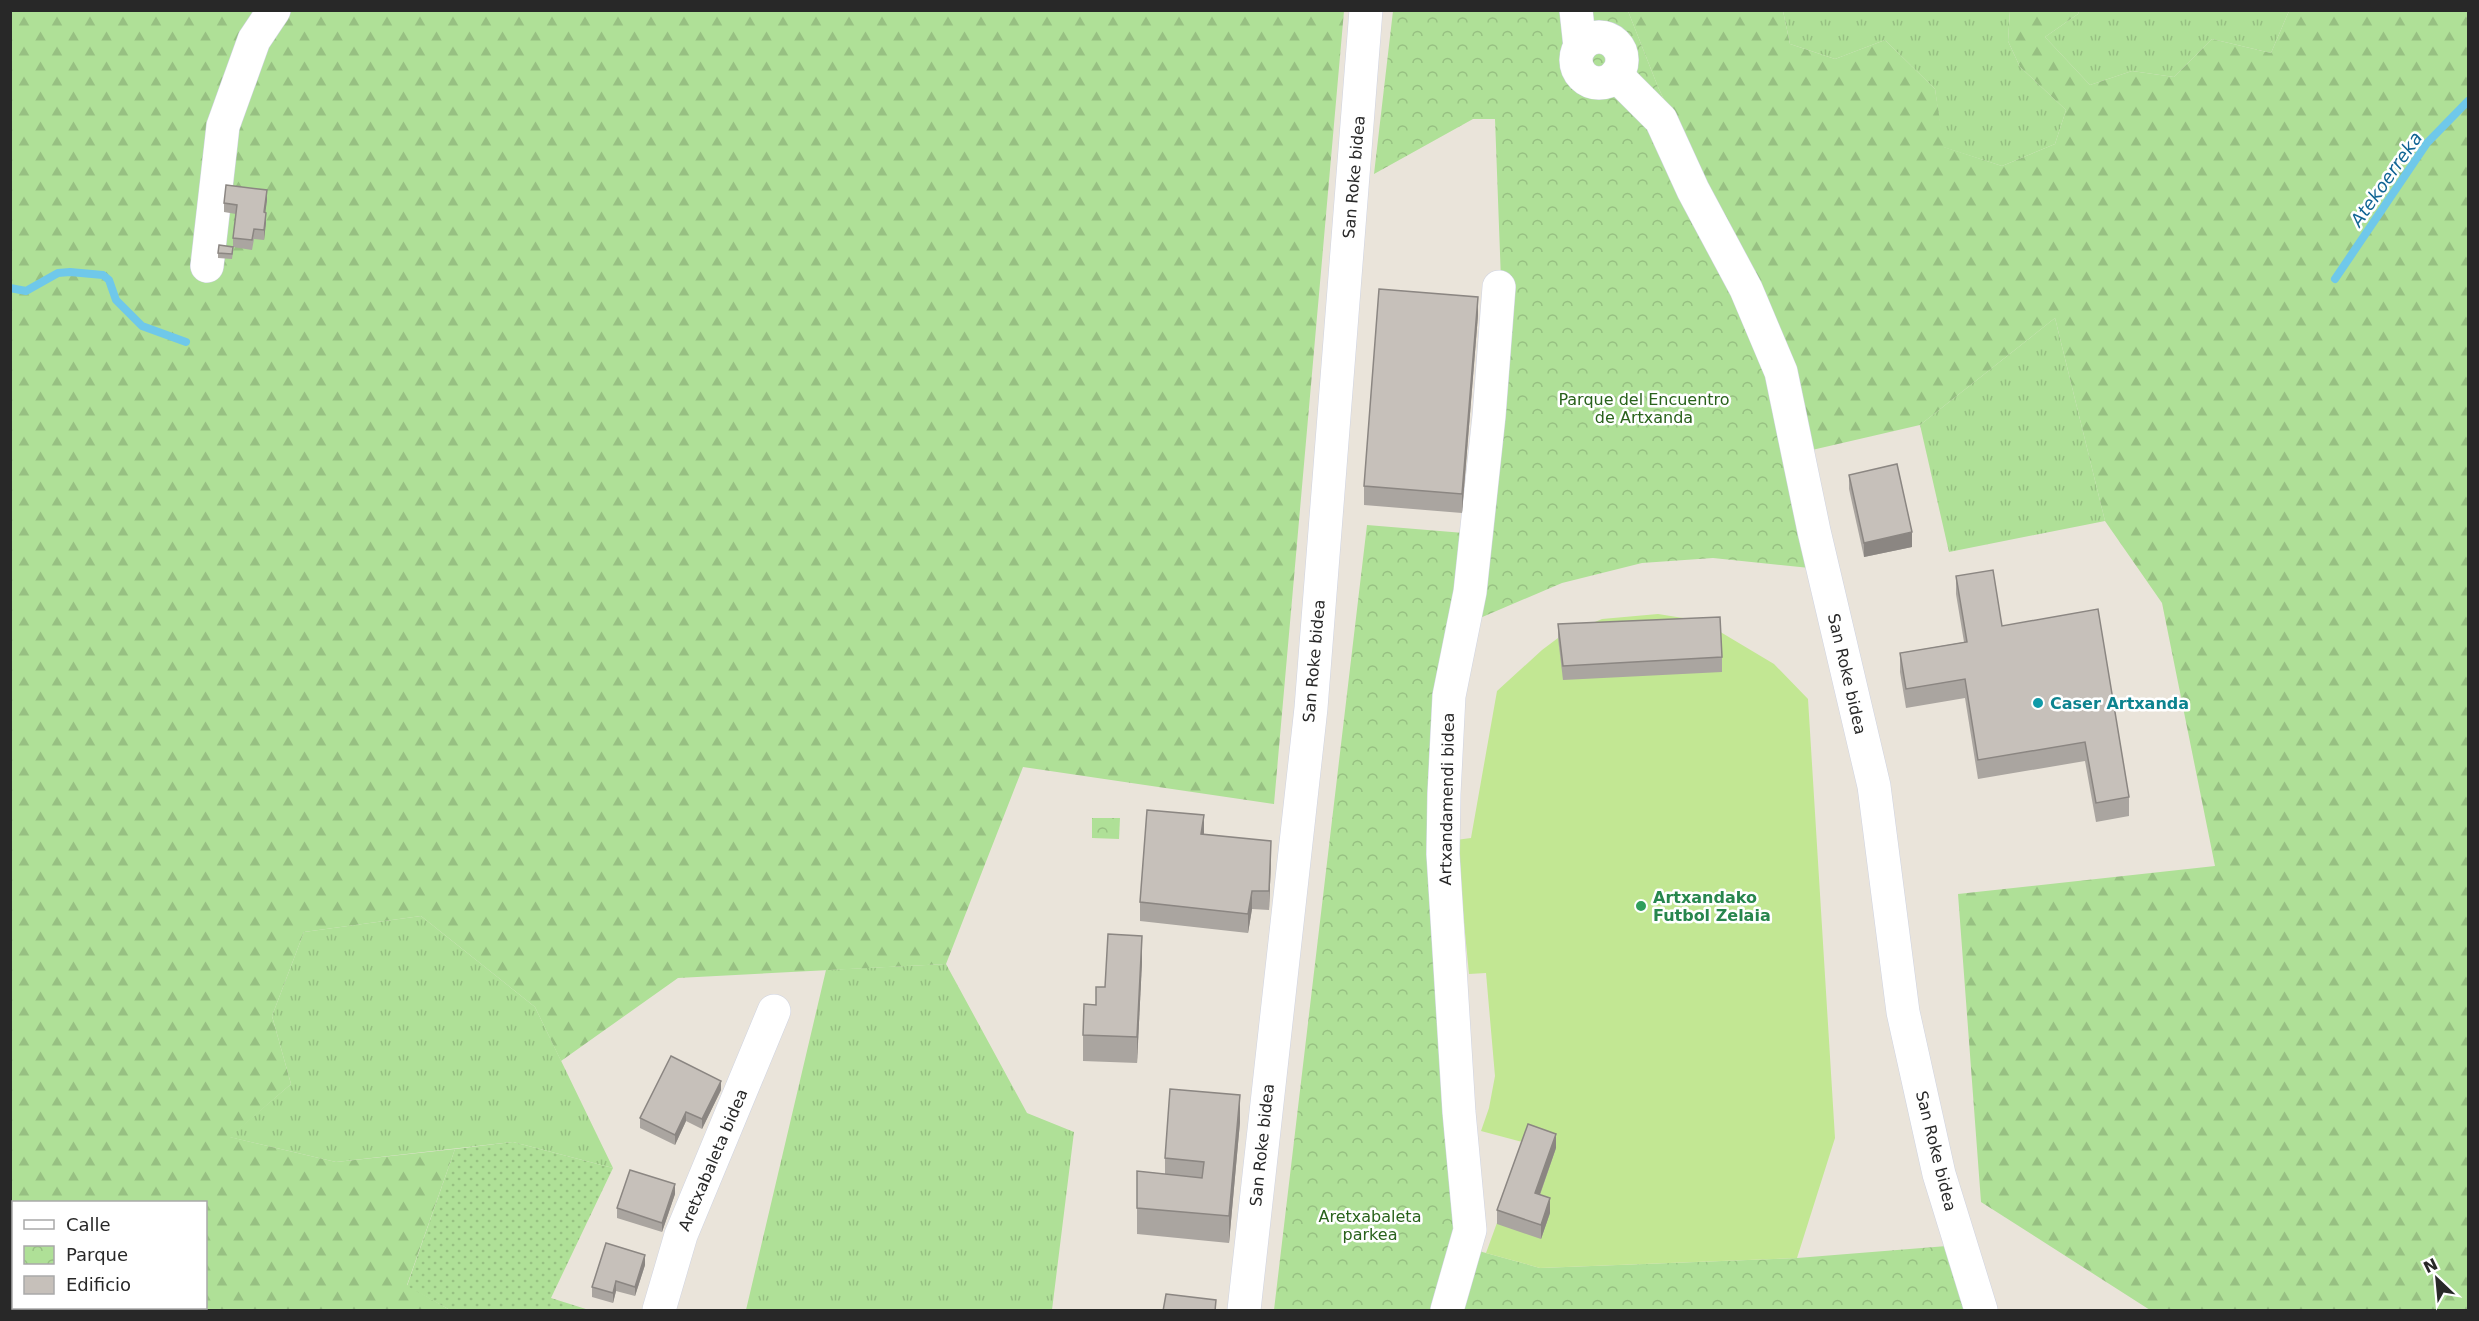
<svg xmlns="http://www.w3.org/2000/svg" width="2479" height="1321" viewBox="0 0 2479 1321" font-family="'DejaVu Sans',sans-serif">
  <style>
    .grass { fill: url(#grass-tufts) }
    .forest { fill: url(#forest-firs) }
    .park { fill: url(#park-crowns) }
    .garden { fill: url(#garden-dots) }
    .pitch { fill: #c2e793 }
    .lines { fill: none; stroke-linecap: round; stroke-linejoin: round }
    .stream { stroke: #6fc8ea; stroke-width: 8 }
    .minor-casing { stroke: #cfd3e1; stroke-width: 34 }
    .minor { stroke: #fff; stroke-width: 33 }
    .wall { fill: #aaa5a0 }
    .shaded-wall { fill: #8b8682 }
    .building { fill: #c6c0ba; stroke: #8b8682; stroke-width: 1.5 }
    .culture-dot { fill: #0f9aa8; stroke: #fff; stroke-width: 2 }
    .leisure-dot { fill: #2e9e5b; stroke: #fff; stroke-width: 2 }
    .labels { text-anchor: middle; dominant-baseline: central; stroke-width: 5; stroke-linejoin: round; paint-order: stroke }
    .street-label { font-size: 16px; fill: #282828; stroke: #fff }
    .park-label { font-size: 16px; fill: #29621b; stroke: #fff }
    .culture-label { font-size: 16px; font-weight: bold; fill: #0d838f; stroke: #fff; text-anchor: start }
    .leisure-label { font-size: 16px; font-weight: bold; fill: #27864d; stroke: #fff; text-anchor: start }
    .water-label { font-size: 18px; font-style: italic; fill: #116594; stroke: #fff }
  </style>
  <defs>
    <pattern id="grass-tufts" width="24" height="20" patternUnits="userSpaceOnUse" patternTransform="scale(1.5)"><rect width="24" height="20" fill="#afe097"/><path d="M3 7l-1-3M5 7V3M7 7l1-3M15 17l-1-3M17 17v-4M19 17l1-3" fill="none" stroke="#97c082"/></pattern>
    <pattern id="forest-firs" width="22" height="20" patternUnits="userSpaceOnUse" patternTransform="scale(1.5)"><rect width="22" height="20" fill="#afe097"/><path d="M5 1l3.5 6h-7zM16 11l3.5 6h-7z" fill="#97c082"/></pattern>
    <pattern id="park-crowns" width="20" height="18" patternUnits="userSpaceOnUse" patternTransform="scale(1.5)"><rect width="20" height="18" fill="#afe097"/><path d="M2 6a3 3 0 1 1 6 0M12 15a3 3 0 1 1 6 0" fill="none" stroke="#97c082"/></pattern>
    <pattern id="garden-dots" width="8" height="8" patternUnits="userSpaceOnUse" patternTransform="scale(1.5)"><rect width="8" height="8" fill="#afe097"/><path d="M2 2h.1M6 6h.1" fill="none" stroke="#97c082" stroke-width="1.8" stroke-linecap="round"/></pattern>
  </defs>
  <rect width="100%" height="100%" fill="#eae4da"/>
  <g class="grass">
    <path d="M1783 11H2010L2008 41 2020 67 2066 110 2055 144 2002 166 1943 147 1935 89 1885 40 1835 59 1790 44Z"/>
    <path d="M2079 11H2289L2271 53 2212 39 2174 77 2132 71 2090 85 2045 37 2078 14Z"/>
    <path d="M2055 318 2105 521 1949 552 1920 425Z"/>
    <path d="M421 916 535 1007 613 1168 513 1142 336 1162 229 1137 291 1084 272 1016 304 932Z"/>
    <path d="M946 964 1027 1113 1074 1132 1052 1310H746L826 970Z"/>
  </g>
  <g class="forest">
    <path d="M11 11H1344L1274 804 1023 767 946 964 678 978 561 1061 535 1007 421 916 304 932 272 1016 291 1084 230 1137 336 1162 455 1149 407 1285 450 1310H102L101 1308H206V1202H14L13 1238H11Z"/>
    <path d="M1628 11H1783L1790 44 1835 59 1885 40 1935 89 1944 147 2002 166 2055 144 2066 110 2020 67 2008 41 2010 11H2079L2078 14 2045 37 2090 85 2132 71 2174 77 2212 39 2271 53 2289 11H2468V1310H2150L1981 1202 1958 894 2215 866 2162 603 2105 521 2055 318 1920 425 1812 450 1725 228 1658 87Z"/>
  </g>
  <g class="park">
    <path d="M1393 11H1628L1658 87 1725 228 1839 571 1713 558 1642 563 1562 583 1473 621 1501 280 1495 119H1473L1374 174Z"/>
    <path d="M1367 525 1464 533 1441 702 1457 1245 1540 1268 1797 1258 1947 1246 1968 1310H1274Z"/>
    <path d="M1092 818H1120L1119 839 1092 838Z"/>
  </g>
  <path class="garden" d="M513 1142 613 1168 551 1298 589 1310H450L407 1286 455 1149Z"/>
  <path class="pitch" d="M1658 614 1702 621 1774 664 1808 699 1835 1138 1797 1258 1540 1268 1486 1253 1526 1143 1481 1131 1489 1108 1495 1076 1486 973 1469 974 1456 840 1471 838 1497 691 1542 650 1558 638 1602 619Z"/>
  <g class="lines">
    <g class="stream">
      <path d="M2335 279 2427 143 2468 101"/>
      <path d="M10 288 26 291 58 273 70 272 103 275 109 280 116 300 142 326 186 342"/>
    </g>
    <defs>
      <g id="minor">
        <path d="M1576 10 1580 47"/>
        <circle cx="1599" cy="60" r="23"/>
        <path d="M1616 75 1661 120 1693 190 1746 289 1781 372 1814 531 1874 786 1903 1012 1939 1174 1981 1310"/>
        <path d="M207 266 223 126 254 40 274 10"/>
        <path d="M659 1310 681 1235 774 1011"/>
        <path d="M1244 1310 1311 708 1366 10"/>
        <path d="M1447 1310 1470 1230 1459 1112 1443 854 1444 794 1449 696 1470 592 1489 416 1499 287"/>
      </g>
    </defs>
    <use href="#minor" class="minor-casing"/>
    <use href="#minor" class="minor"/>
  </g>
  <g class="wall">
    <path d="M267 200 265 213 266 222 264 240 254 239 252 250 233 247V238L236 214 224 212V203Z"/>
    <path d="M233 252 232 259 218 258V253Z"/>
    <path d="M1478 315 1462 513 1364 505V486Z"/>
    <path d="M1849 475 1912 547 1864 557 1849 489Z"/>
    <path d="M1956 576 2002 626 2129 797V816L2096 822 2085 761 1978 779 1965 698 1906 708 1900 672V653L1964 642 1956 594Z"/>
    <path d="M1558 624 1722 657V672L1563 680 1558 638Z"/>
    <path d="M1204 835 1271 859 1269 910 1252 909 1248 933 1140 921V902Z"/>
    <path d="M1142 962 1137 1063 1083 1061V1035L1096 1005 1105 987Z"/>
    <path d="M721 1090 702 1129 686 1121 675 1145 640 1128V1118Z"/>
    <path d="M1240 1122 1229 1243 1137 1234V1171L1165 1174V1158Z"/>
    <path d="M1556 1148 1540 1195 1550 1213 1541 1239 1497 1224V1210Z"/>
    <path d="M675 1194 662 1232 617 1218V1208Z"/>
    <path d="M645 1265 635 1296 616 1291 613 1303 592 1297V1287Z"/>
  </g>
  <g class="shaded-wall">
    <path d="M267 190V200L264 222V212Z"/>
    <path d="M266 213V222L264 240V230Z"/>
    <path d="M1478 297V315L1462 513V494Z"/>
    <path d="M1912 532V547L1864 557V543Z"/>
    <path d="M1204 815V833L1201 853V834Z"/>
    <path d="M1271 841V859L1269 910V891Z"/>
    <path d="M1252 891V909L1248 933V914Z"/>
    <path d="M1142 936V962L1137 1063V1037Z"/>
    <path d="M721 1081V1090L702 1129V1119Z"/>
    <path d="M1240 1095V1122L1229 1243V1216Z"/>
    <path d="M686 1112V1121L675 1145V1135Z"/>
    <path d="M1556 1134V1148L1535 1208V1193Z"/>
    <path d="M675 1184V1194L662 1232V1223Z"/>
    <path d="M1550 1198V1213L1541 1239V1225Z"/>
    <path d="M645 1255V1265L635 1296V1287Z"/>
    <path d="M616 1281V1291L613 1303V1293Z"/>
  </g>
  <g class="building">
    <path d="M226 185 267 190 264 212 266 213 264 230 254 229 252 240 233 238 237 205 224 203Z"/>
    <path d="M219 245 233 247 232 254 218 253Z"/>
    <path d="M1379 289 1478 297 1462 494 1364 486Z"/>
    <path d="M1897 464 1912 532 1864 543 1849 475Z"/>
    <path d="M1993 570 2002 626 2098 609 2129 797 2096 803 2085 742 1978 760 1965 679 1906 689 1900 653 1967 642 1956 576Z"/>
    <path d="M1720 617 1722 657 1563 666 1558 624Z"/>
    <path d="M1147 810 1204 815 1201 834 1271 841 1269 891H1252L1248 914 1140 902Z"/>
    <path d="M1108 934 1142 936 1137 1037 1083 1035 1084 1004 1096 1005V987H1105Z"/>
    <path d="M671 1056 721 1081 702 1119 686 1112 675 1135 640 1118Z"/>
    <path d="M1170 1089 1240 1095 1229 1216 1137 1208V1171L1202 1178 1204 1162 1165 1158Z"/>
    <path d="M1528 1124 1556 1134 1535 1193 1550 1198 1541 1225 1497 1210Z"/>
    <path d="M630 1170 675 1184 662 1223 617 1208Z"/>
    <path d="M606 1243 645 1255 635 1287 616 1281 613 1293 592 1287Z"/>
    <path d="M1166 1294 1216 1300 1215 1311H1163Z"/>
  </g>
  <circle class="culture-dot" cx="2038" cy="703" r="6"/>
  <circle class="leisure-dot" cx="1641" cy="906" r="6"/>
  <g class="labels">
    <g class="street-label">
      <text transform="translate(1354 177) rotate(-85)">San Roke bidea</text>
      <text transform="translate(1314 661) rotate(-85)">San Roke bidea</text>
      <text transform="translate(1847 674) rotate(77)">San Roke bidea</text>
      <text transform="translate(1447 799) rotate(-89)">Artxandamendi bidea</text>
      <text transform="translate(1262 1145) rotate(-84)">San Roke bidea</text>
      <text transform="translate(1936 1151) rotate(76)">San Roke bidea</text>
      <text transform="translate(713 1160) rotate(-67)">Aretxabaleta bidea</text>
    </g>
    <g class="park-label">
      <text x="1644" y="399">Parque del Encuentro<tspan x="1644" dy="18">de Artxanda</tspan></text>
      <text x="1370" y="1216">Aretxabaleta<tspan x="1370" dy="18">parkea</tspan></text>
    </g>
    <g class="culture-label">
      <text x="2050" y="703">Caser Artxanda</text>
    </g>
    <g class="leisure-label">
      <text x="1653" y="897">Artxandako<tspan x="1653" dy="18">Futbol Zelaia</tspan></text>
    </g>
    <g class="water-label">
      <text transform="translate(2386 179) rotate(-55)">Atekoerreka</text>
    </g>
  </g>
  <rect width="2479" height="1321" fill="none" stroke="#282828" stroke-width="24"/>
  <rect x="12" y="1201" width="195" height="108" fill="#ffffff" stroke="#a9a9a9" stroke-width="1.5"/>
  <rect x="24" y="1220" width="30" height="9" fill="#ffffff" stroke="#a9a9a9" stroke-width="1.5"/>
  <text x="66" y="1231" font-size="18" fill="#282828">Calle</text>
  <rect x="24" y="1246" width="30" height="18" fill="url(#park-crowns)" stroke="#a9a9a9" stroke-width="1.5"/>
  <text x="66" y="1261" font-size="18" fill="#282828">Parque</text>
  <rect x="24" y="1276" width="30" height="18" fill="#c6c0ba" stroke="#a9a9a9" stroke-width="1.5"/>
  <text x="66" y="1291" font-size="18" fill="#282828">Edificio</text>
  <g transform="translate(2437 1279) rotate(334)" stroke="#ffffff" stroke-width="4.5" paint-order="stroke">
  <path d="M0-4.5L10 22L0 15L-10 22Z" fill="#282828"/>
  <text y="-9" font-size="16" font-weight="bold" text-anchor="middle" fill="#282828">N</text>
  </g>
</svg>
